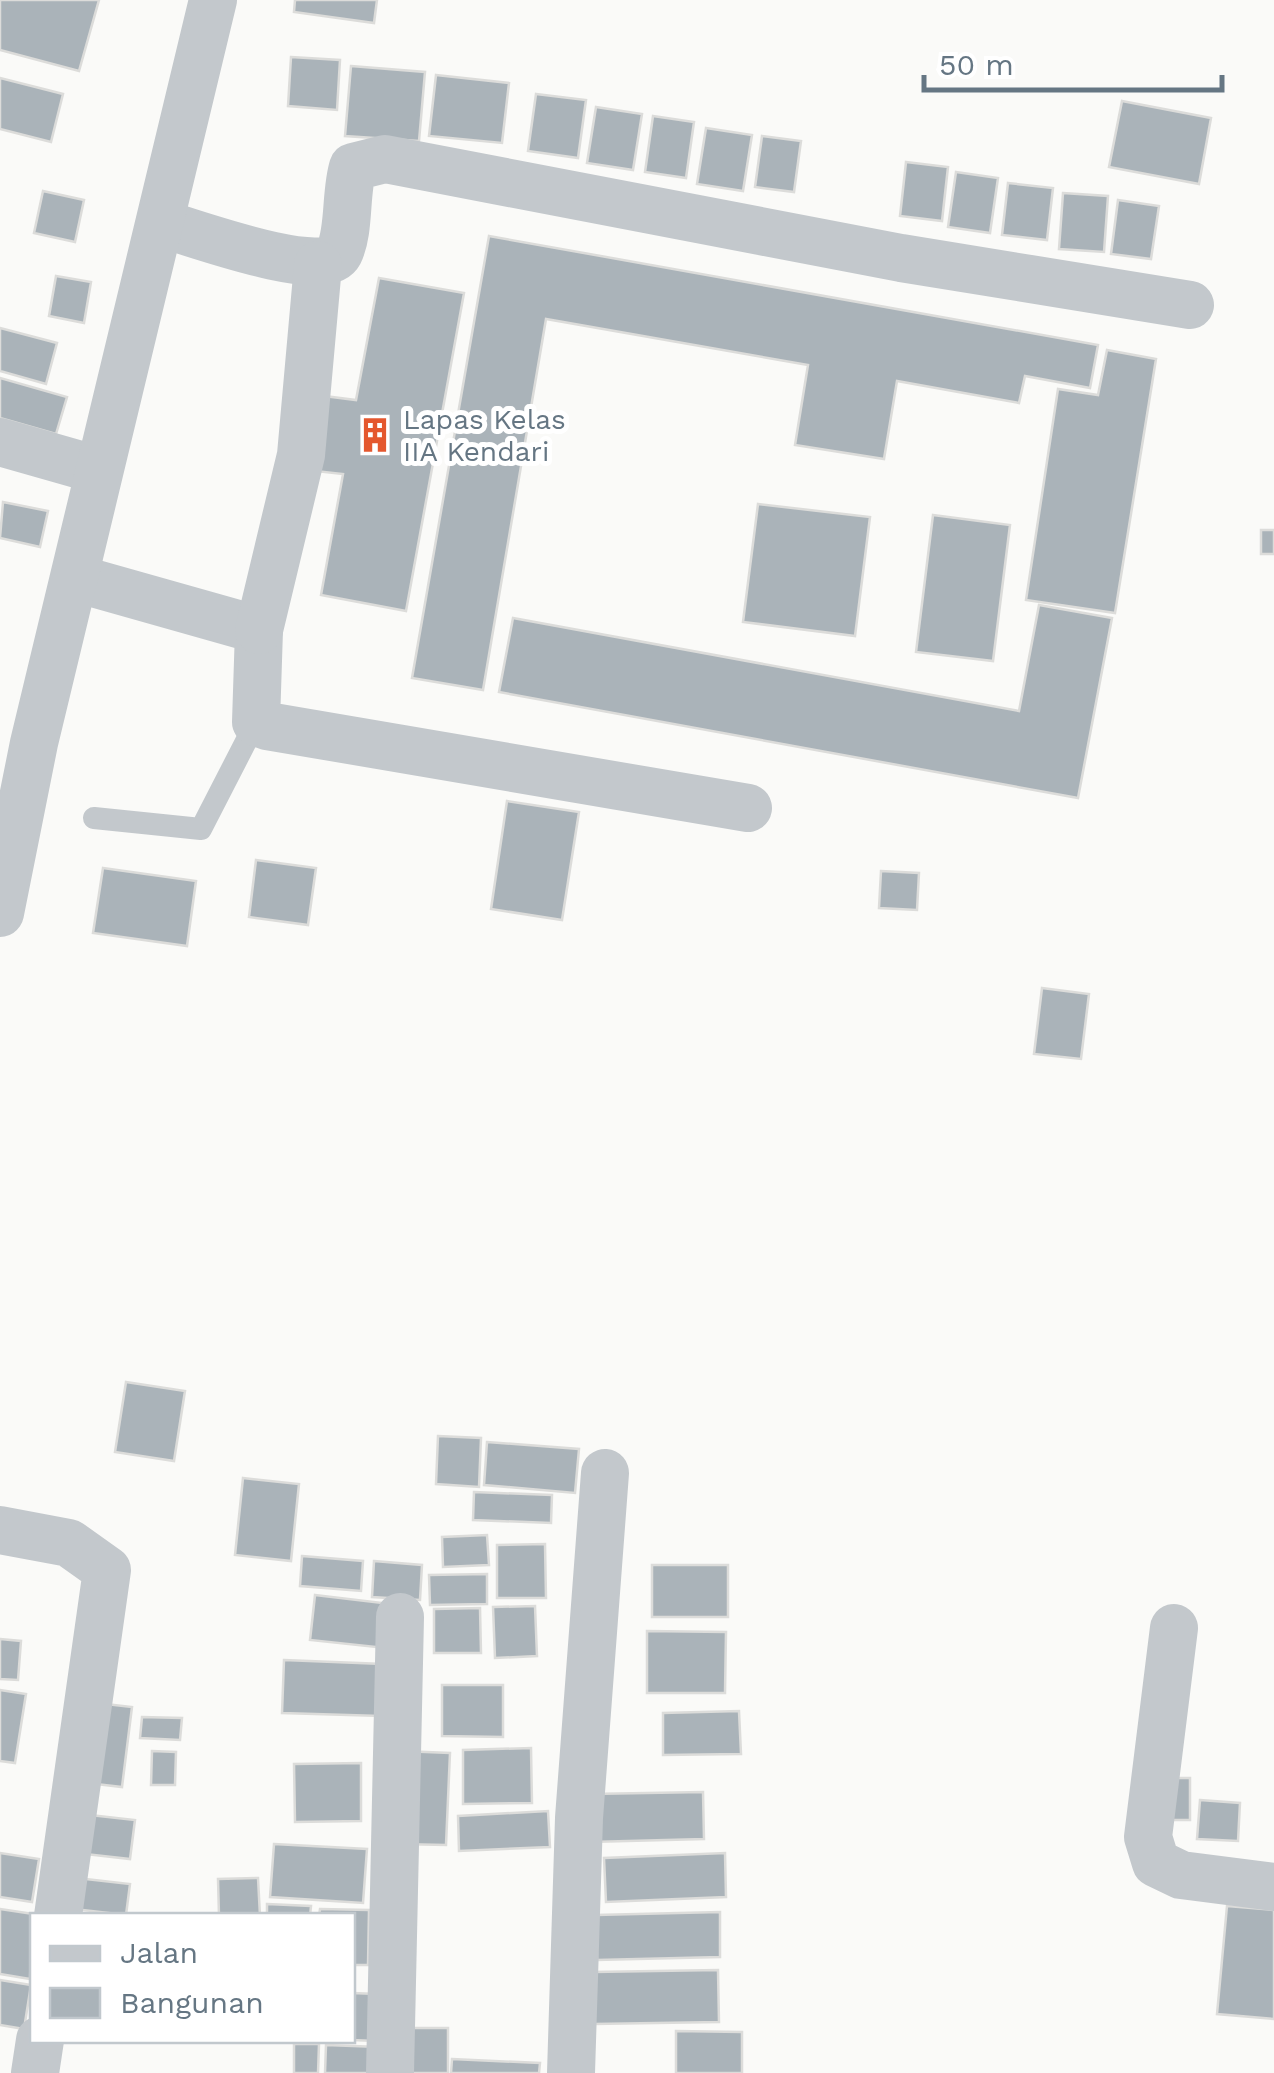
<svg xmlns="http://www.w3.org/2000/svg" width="1274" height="2073" viewBox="0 0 1274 2073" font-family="'Work Sans',sans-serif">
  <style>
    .building { fill: #aab3b9; stroke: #dcdcda; stroke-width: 2.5 }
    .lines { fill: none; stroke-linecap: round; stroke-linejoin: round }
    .lane { stroke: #c3c8cc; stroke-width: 22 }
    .street { stroke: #c3c8cc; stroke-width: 48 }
    .labels { text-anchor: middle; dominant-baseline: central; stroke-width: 10; stroke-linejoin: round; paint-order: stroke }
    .poi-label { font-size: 28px; fill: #657683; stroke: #fff; text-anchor: start }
  </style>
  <rect width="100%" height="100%" fill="#fafaf8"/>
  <g class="building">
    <path d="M0 0H99L79 71 0 50Z"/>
    <path d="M295 0H377L374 23 294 12Z"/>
    <path d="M291 57 340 60 337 110 288 106Z"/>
    <path d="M351 66 425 72 419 141 345 136Z"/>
    <path d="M436 75 509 83 502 143 429 136Z"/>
    <path d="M0 78 63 94 51 142 0 129Z"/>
    <path d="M536 94 586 100 578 158 528 151Z"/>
    <path d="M1122 101 1211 118 1199 184 1109 167Z"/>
    <path d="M596 107 642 114 633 170 587 163Z"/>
    <path d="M653 116 694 122 686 178 645 172Z"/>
    <path d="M706 128 752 135 743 191 697 184Z"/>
    <path d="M762 136 801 141 794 192 755 187Z"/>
    <path d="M906 162 948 167 942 221 900 216Z"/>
    <path d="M956 172 998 178 990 233 948 227Z"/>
    <path d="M1008 183 1053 188 1047 240 1002 235Z"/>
    <path d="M43 191 84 200 75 242 34 233Z"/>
    <path d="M1063 193 1108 196 1104 252 1059 249Z"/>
    <path d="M1118 200 1159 206 1151 259 1111 254Z"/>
    <path d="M489 236 1098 345 1090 388 1025 376 1019 403 897 381 884 459 795 445 808 365 546 319 483 690 412 678Z"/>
    <path d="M56 276 91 282 84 323 49 316Z"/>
    <path d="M379 278 464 293 406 611 321 595 343 474 306 470 316 395 356 400Z"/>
    <path d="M0 328 57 343 46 384 0 371Z"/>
    <path d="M1107 350 1156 359 1115 613 1026 600 1058 389 1098 395Z"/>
    <path d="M0 378 67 397 56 434 0 418Z"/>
    <path d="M3 502 48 511 40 547 0 538Z"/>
    <path d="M758 504 870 517 855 636 743 622Z"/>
    <path d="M933 515 1010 525 993 661 916 652Z"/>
    <rect x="1261" y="530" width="13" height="24"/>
    <path d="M1039 605 1112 618 1078 798 499 692 513 618 1019 711Z"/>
    <path d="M507 801 579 812 562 920 491 909Z"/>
    <path d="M256 860 316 868 308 925 249 917Z"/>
    <path d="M103 868 196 881 187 946 93 933Z"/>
    <path d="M881 871 919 873 917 910 879 908Z"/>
    <path d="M1042 988 1089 994 1081 1059 1034 1054Z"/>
    <path d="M126 1382 185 1391 174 1461 115 1452Z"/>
    <path d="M438 1436 481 1438 479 1487 436 1484Z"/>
    <path d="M487 1442 579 1449 575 1493 484 1485Z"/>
    <path d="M243 1478 299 1484 291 1561 235 1555Z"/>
    <path d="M474 1492 552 1495 551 1523 473 1520Z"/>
    <path d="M487 1535 489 1565 443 1567 442 1537Z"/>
    <path d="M545 1544 546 1598H497V1545Z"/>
    <path d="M302 1556 363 1561 361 1591 300 1586Z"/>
    <path d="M374 1561 422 1565 420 1600 372 1597Z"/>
    <rect x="652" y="1565" width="76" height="52"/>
    <path d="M487 1574V1604L430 1605 429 1575Z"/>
    <path d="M315 1595 391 1604 385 1648 310 1640Z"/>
    <path d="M535 1606 537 1656 495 1658 493 1607Z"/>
    <path d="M480 1608 481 1653H434V1609Z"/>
    <path d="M647 1631 726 1632 725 1693H647Z"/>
    <path d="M0 1639 21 1641 18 1680 0 1679Z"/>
    <path d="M284 1660 383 1664 381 1716 282 1713Z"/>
    <path d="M442 1685H503V1737L442 1736Z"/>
    <path d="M0 1690 26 1694 15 1763 0 1761Z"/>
    <path d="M97 1703 132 1707 122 1787 87 1783Z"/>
    <path d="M739 1711 741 1754 663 1755V1713Z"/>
    <path d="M142 1717 182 1718 180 1740 140 1738Z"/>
    <path d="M531 1748 532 1803 463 1804V1750Z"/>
    <path d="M152 1751 176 1752 175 1785H151Z"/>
    <path d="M402 1751 450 1753 446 1845 398 1844Z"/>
    <path d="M361 1763V1821L295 1822 294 1764Z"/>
    <rect x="1167" y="1778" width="23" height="42"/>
    <path d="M703 1792 704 1839 590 1842V1794Z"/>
    <path d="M1200 1800 1240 1803 1238 1841 1197 1839Z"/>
    <path d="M548 1811 550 1847 459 1851 458 1816Z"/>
    <path d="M81 1814 135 1820 130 1859 76 1853Z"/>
    <path d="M274 1844 367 1849 363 1903 270 1897Z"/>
    <path d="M0 1853 39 1859 32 1902 0 1897Z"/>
    <path d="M725 1853 726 1897 606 1902 604 1858Z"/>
    <path d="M77 1878 130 1884 126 1915 74 1909Z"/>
    <path d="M258 1878 260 1916H219L218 1879Z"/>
    <path d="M267 1904 311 1906 310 1916H267Z"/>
    <path d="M1227 1906 1274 1910V2019L1217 2014Z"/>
    <path d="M0 1909 40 1915 32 1916 30 1979 0 1974Z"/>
    <path d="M320 1909 369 1910 368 1965H352V1916H319Z"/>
    <path d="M720 1912V1957L597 1960 596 1915Z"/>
    <path d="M718 1970 719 2022 594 2024 593 1972Z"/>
    <path d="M0 1980 31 1985 24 2029 0 2025Z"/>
    <path d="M352 1993 377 1994 376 2041 352 2040Z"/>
    <rect x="405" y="2028" width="43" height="45"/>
    <path d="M676 2031 742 2032V2073H676Z"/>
    <path d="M294 2044H319L318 2073H294Z"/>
    <path d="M326 2045 379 2047 378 2073H325Z"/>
    <path d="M452 2059 540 2063 539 2073H451Z"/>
  </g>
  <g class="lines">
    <path class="lane" d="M94 818 201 829 256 722"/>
    <g class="street">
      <path d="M160 223C188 231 324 281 339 253 350 230 345 193 353 167L385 159 901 258 1190 305"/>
      <path d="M0 442 98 470"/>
      <path d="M75 578 259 630 256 722 267 726 748 808"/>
      <path d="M259 630 301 455 318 265"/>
      <path d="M0 913 34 743 213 0"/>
      <path d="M0 1530 69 1543 107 1570 58 1916"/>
      <path d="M1174 1628 1148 1837 1156 1863 1181 1875 1274 1887"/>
      <path d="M35 2073 40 2040"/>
      <path d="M390 2073 400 1617"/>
      <path d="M571 2073 579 1818 605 1473"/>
    </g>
  </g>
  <defs>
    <symbol id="building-bare" viewBox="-9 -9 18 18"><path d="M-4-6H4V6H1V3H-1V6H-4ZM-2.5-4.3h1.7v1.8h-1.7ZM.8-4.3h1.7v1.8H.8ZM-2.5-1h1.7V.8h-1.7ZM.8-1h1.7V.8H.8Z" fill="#e4572e" stroke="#fff" stroke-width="2.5" paint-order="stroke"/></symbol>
  </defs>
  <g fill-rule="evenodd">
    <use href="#building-bare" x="350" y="410" width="50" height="50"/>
  </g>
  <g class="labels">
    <g class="poi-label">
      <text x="403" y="419">Lapas Kelas<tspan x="403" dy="32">IIA Kendari</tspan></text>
    </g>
  </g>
  <rect x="30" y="1913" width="325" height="130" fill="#ffffff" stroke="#c1c8cd" stroke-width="2.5"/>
  <rect x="50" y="1946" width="50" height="15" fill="#c3c8cc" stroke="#c1c8cd" stroke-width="2.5"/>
  <text x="120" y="1963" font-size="30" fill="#657683">Jalan</text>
  <rect x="50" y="1988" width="50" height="30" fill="#aab3b9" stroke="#c1c8cd" stroke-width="2.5"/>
  <text x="120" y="2013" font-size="30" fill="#657683">Bangunan</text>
  <path d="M924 75v15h298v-15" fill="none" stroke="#657683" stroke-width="5"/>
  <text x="939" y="75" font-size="30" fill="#657683" stroke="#ffffff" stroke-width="8" paint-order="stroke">50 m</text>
</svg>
